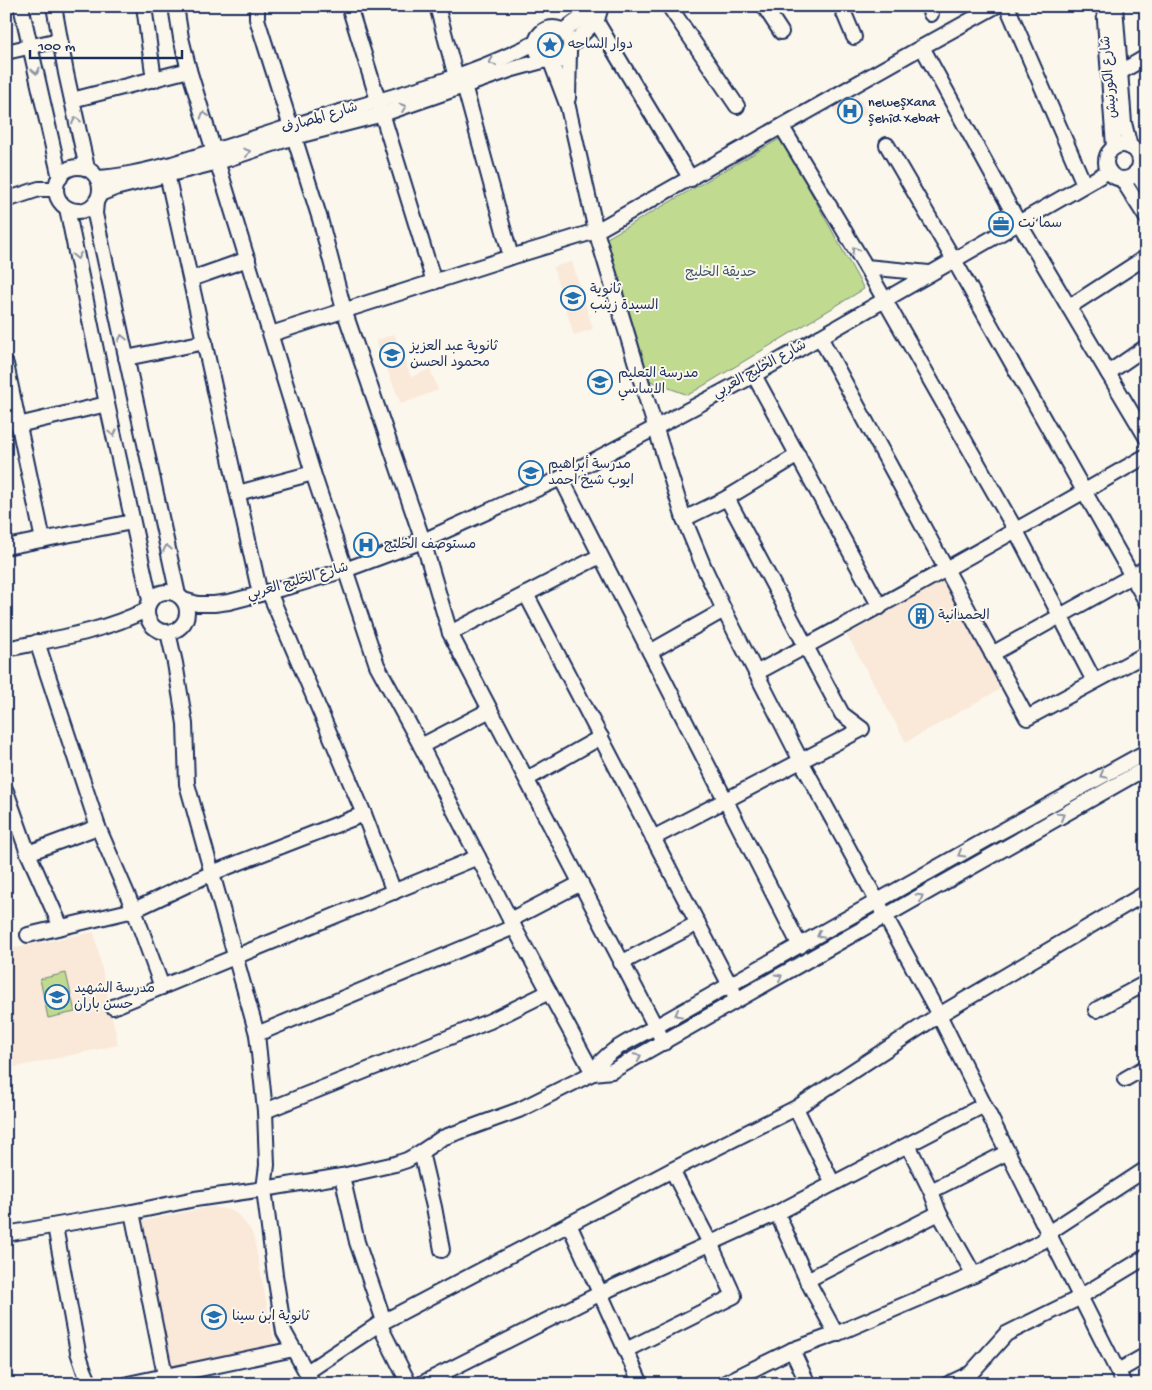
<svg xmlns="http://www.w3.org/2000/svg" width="1152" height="1390" viewBox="0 0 1152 1390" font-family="'Gochi Hand','Playpen Sans Arabic',sans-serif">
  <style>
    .built { fill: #fae8d8 }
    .green { fill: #c0da90; stroke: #6e8477 }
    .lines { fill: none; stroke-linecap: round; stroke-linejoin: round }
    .minor-casing { stroke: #1b2f5e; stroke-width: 18 }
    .minor { stroke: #fbf7ec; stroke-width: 14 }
    .oneway { stroke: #8b93a5 }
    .labels { text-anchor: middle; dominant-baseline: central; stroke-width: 4; stroke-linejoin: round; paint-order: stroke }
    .poi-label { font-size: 14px; fill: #1b2f5e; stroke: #fbf7ec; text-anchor: start }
    .street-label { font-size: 14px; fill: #1b2f5e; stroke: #fbf7ec }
    .park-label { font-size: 14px; fill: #445a6a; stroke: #fbf7ec }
  </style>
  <rect width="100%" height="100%" fill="#fbf7ec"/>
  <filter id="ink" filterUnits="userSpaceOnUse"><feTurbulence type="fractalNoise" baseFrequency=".02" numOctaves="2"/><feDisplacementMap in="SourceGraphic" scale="10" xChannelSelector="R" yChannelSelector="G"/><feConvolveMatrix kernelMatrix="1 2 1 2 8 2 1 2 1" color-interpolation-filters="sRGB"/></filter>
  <g filter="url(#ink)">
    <g class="built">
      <path d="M857 95 869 115 840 121 832 107Z"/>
      <path d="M572 262 593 329 574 335 553 267Z"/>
      <path d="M394 334 411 377 430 369 438 390 401 404 376 341Z"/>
      <path d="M943 581 1002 688 906 742 847 635Z"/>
      <path d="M94 932 118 1045 6 1069V950Z"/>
      <path d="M211 1207 230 1210 238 1215 250 1229 254 1239 275 1347 172 1367 143 1221Z"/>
    </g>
    <g class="green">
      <path d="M781 138 864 289 688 395 650 381 607 238Z"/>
      <path d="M66 973 75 1012 48 1018 40 979Z"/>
    </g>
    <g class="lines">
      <defs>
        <g id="minor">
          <path d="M21 6 60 178"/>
          <path d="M54 6 66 73 87 168"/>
          <path d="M144 6 154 80"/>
          <path d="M176 6 181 38 189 70 313 473 377 665 421 746 514 927 593 1073"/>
          <path d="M257 6V19L320 219 344 310 423 541 450 633 664 1043"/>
          <path d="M349 6 434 282"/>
          <path d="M437 6 456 77 464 85 511 257"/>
          <path d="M587 6 691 179"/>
          <path d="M669 6 737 106"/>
          <path d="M764 6 781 32"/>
          <path d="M841 6 854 37"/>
          <path d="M928 6 931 14"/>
          <path d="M1007 6 1084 184"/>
          <path d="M1104 6 1114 147"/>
          <path d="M1115 6 1124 123 1130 147"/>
          <circle cx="553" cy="45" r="17"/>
          <path d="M563 31 596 7"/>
          <path d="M570 46 597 20 601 6"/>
          <path d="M922 47 1016 218 1146 437"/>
          <path d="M6 52 59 40"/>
          <path d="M551 62 568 107 596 231 646 397 684 519 703 565 724 610 801 761 939 1015 1124 1384"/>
          <path d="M1119 73 1146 57"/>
          <path d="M568 98 569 51"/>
          <path d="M72 100 189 70"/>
          <path d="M782 127 866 267 929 273"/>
          <path d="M887 145 954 260 1146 601"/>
          <circle cx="1123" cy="162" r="17"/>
          <circle cx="78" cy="189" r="22"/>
          <path d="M1136 172 1146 188"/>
          <path d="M167 174 260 594"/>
          <path d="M97 178C122 177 148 170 172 164 212 152 252 139 292 126 374 101 459 82 537 42"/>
          <path d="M1122 179 1146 217"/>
          <path d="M100 194 115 188 218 162 294 137 383 114 513 69 546 60"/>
          <path d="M6 200 39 189H56"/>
          <path d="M96 202 95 214 178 595"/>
          <path d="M67 208 107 404 150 600"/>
          <path d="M866 267 1015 529 1094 681"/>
          <path d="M191 279 248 259"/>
          <path d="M1069 307 1146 257"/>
          <path d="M271 334 511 257 596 231 922 47 996 6"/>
          <path d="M820 337 1027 718 1146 654"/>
          <path d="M126 358 205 342"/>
          <path d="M6 364 43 540"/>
          <path d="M1108 373 1146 347"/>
          <path d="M754 375 880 607"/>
          <path d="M18 425 107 404"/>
          <path d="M561 478 800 946"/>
          <path d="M238 493 313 473"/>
          <path d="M684 519 727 498 798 455"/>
          <path d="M6 547 132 522"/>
          <circle cx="167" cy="612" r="20"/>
          <path d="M269 592 364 814 394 892"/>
          <path d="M526 594 734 993"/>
          <path d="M183 600 198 604H214L229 602 295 585 345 570 423 541 561 478 754 375 1109 171"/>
          <path d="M168 632 175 663 185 724 187 784 257 1034 265 1111 267 1165 264 1189 275 1275 284 1332 313 1384"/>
          <path d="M450 633 600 556"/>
          <path d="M37 642 98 827 134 910 162 987"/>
          <path d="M6 649C54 639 102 632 146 610"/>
          <path d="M650 652 724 610"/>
          <path d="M992 654 1146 568"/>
          <path d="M756 673C887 603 1017 530 1146 456"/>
          <path d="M421 746 490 710"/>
          <path d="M527 779 601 737"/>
          <path d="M6 791 28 853 61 927"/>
          <path d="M653 838 862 729 842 714 727 498"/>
          <path d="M28 853 98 827"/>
          <path d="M510 920 581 883"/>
          <path d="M28 935 134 910 212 873 364 814"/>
          <path d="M621 963 698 923"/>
          <path d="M113 1007 478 857"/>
          <path d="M1096 1010 1146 983"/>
          <path d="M257 1034 514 927"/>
          <path d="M593 1073C605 1050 634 1039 655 1027L991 837 1146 752"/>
          <path d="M1125 1079 1146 1067"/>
          <path d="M796 1108 833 1184"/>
          <path d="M265 1111 490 1021 549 992"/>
          <path d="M908 1145 931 1191 939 1213 974 1275"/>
          <path d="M421 1152 434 1207 442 1250"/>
          <path d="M342 1176 357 1242 384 1321"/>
          <path d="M931 1191 1008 1152"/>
          <path d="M132 1212 165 1375 169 1384"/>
          <path d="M777 1213 807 1280 836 1334"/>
          <path d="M569 1224 641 1384"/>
          <path d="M55 1226 78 1352 84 1370 90 1384"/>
          <path d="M6 1234 132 1212 195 1199 264 1189 342 1176 395 1164 407 1160 421 1152 442 1138 519 1110 593 1073 612 1071 1146 768"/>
          <path d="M807 1280 939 1213"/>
          <path d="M379 1324 409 1384"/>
          <path d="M626 1350 734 1296 710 1243 672 1170"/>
          <path d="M792 1350 808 1384"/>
          <path d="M1118 1371 1146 1355"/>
          <path d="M307 1372 379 1324 672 1170 796 1108 939 1015 1146 893"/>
          <path d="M128 1384 294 1349"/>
          <path d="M421 1384 601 1293 777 1213 984 1105"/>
          <path d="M723 1384 792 1350 836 1334 974 1275 1043 1241 1048 1233 1146 1169"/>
          <path d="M948 1384 971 1373 1006 1334 1073 1301 1146 1257"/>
        </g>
      </defs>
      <use href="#minor" class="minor-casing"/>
      <use href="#minor" class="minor"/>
    </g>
    <defs><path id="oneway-chevron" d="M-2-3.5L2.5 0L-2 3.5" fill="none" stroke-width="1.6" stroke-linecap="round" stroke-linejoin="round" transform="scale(1.25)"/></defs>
    <g class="oneway">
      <use href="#oneway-chevron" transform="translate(492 62) rotate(158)"/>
      <use href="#oneway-chevron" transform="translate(36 71) rotate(77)"/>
      <use href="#oneway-chevron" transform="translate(403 107) rotate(-20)"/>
      <use href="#oneway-chevron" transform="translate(204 115) rotate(-107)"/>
      <use href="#oneway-chevron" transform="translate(76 120) rotate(-102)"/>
      <use href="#oneway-chevron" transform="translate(247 152) rotate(-18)"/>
      <use href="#oneway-chevron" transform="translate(855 250) rotate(-121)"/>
      <use href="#oneway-chevron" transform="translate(77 256) rotate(79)"/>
      <use href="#oneway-chevron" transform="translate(122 338) rotate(-102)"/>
      <use href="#oneway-chevron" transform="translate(113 433) rotate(78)"/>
      <use href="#oneway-chevron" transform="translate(167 548) rotate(-102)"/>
      <use href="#oneway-chevron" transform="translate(1103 775) rotate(151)"/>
      <use href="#oneway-chevron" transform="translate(1061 816) rotate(-30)"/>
      <use href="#oneway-chevron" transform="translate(961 854) rotate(150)"/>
      <use href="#oneway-chevron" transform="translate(920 897) rotate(-30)"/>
      <use href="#oneway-chevron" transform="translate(820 935) rotate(151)"/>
      <use href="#oneway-chevron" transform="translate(779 977) rotate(-30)"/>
      <use href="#oneway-chevron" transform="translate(678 1014) rotate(151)"/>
      <use href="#oneway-chevron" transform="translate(638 1057) rotate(-28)"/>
    </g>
  </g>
  <defs>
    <symbol id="sight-ring" viewBox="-11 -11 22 22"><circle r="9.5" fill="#fbf7ec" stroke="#1f6fb2" stroke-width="1.5"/><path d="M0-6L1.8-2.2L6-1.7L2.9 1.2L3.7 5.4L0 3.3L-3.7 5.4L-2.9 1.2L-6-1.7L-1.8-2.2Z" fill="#1f6fb2"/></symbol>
    <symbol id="hospital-ring" viewBox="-11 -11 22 22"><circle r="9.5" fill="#fbf7ec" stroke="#1f6fb2" stroke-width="1.5"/><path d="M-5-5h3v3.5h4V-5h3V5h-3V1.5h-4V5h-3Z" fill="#1f6fb2"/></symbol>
    <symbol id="office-ring" viewBox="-11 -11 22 22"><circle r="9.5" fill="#fbf7ec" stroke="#1f6fb2" stroke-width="1.5"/><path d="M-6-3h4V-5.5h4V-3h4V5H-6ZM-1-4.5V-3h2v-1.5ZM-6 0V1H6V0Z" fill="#1f6fb2"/></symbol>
    <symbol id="school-ring" viewBox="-11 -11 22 22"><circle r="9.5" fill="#fbf7ec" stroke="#1f6fb2" stroke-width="1.5"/><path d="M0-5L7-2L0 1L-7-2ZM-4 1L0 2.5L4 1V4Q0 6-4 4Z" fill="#1f6fb2"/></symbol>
    <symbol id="building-ring" viewBox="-11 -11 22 22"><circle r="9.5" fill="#fbf7ec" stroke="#1f6fb2" stroke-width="1.5"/><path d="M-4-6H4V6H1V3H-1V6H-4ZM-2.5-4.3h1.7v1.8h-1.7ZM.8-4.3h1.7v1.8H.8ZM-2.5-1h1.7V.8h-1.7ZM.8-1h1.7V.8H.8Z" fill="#1f6fb2"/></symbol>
  </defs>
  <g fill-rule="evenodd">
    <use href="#sight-ring" x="536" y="31" width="28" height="28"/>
    <use href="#hospital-ring" x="836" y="97" width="28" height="28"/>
    <use href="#office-ring" x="987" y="210" width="28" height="28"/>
    <use href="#school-ring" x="559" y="284" width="28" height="28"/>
    <use href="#school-ring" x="378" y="341" width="28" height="28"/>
    <use href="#school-ring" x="586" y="368" width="28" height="28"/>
    <use href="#school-ring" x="517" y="459" width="28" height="28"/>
    <use href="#hospital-ring" x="352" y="531" width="28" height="28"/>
    <use href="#building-ring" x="907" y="602" width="28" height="28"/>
    <use href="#school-ring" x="43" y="983" width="28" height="28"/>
    <use href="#school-ring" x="200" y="1303" width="28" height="28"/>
  </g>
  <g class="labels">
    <g class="poi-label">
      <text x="568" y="45">دوار الساحه</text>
      <text x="868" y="103">neweşxana<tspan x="868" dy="16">şehîd Xebat</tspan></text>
      <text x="1018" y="224">سما نت</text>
      <text x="590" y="290">ثانوية<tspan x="590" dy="16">السيدة زينب</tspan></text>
      <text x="410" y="347">ثانوية عبد العزيز<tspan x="410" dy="16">محمود الحسن</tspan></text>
      <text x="618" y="374">مدرسة التعليم<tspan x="618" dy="16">الاساسي</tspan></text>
      <text x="548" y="465">مدرسة أبراهيم<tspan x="548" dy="16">ايوب شيخ احمد</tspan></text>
      <text x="384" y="545">مستوصف الخليج</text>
      <text x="938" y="616">الحمدانية</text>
      <text x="74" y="989">مدرسة الشهيد<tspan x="74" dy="16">حسن باران</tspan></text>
      <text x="232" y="1317">ثانوية ابن سينا</text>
    </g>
    <g class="street-label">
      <text transform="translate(1110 77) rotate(-95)">شارع الكورنيش</text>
      <text transform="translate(320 119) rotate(-17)">شارع المصارف</text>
      <text transform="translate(760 370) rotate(-29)">شارع الخليج العربي</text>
      <text transform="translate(298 582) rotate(-16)">شارع الخليج العربي</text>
    </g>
    <g class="park-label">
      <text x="721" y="273">حديقة الخليج</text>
    </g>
  </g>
  <rect width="1152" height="1390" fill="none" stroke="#fbf7ec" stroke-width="25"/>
  <rect x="12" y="12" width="1127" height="1365" fill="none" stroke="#1b2f5e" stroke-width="2" filter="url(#ink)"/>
  <path d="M30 50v8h152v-8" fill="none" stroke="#1b2f5e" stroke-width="2.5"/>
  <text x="38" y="50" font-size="15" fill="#1b2f5e" stroke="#fbf7ec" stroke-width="4" paint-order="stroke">100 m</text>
</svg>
